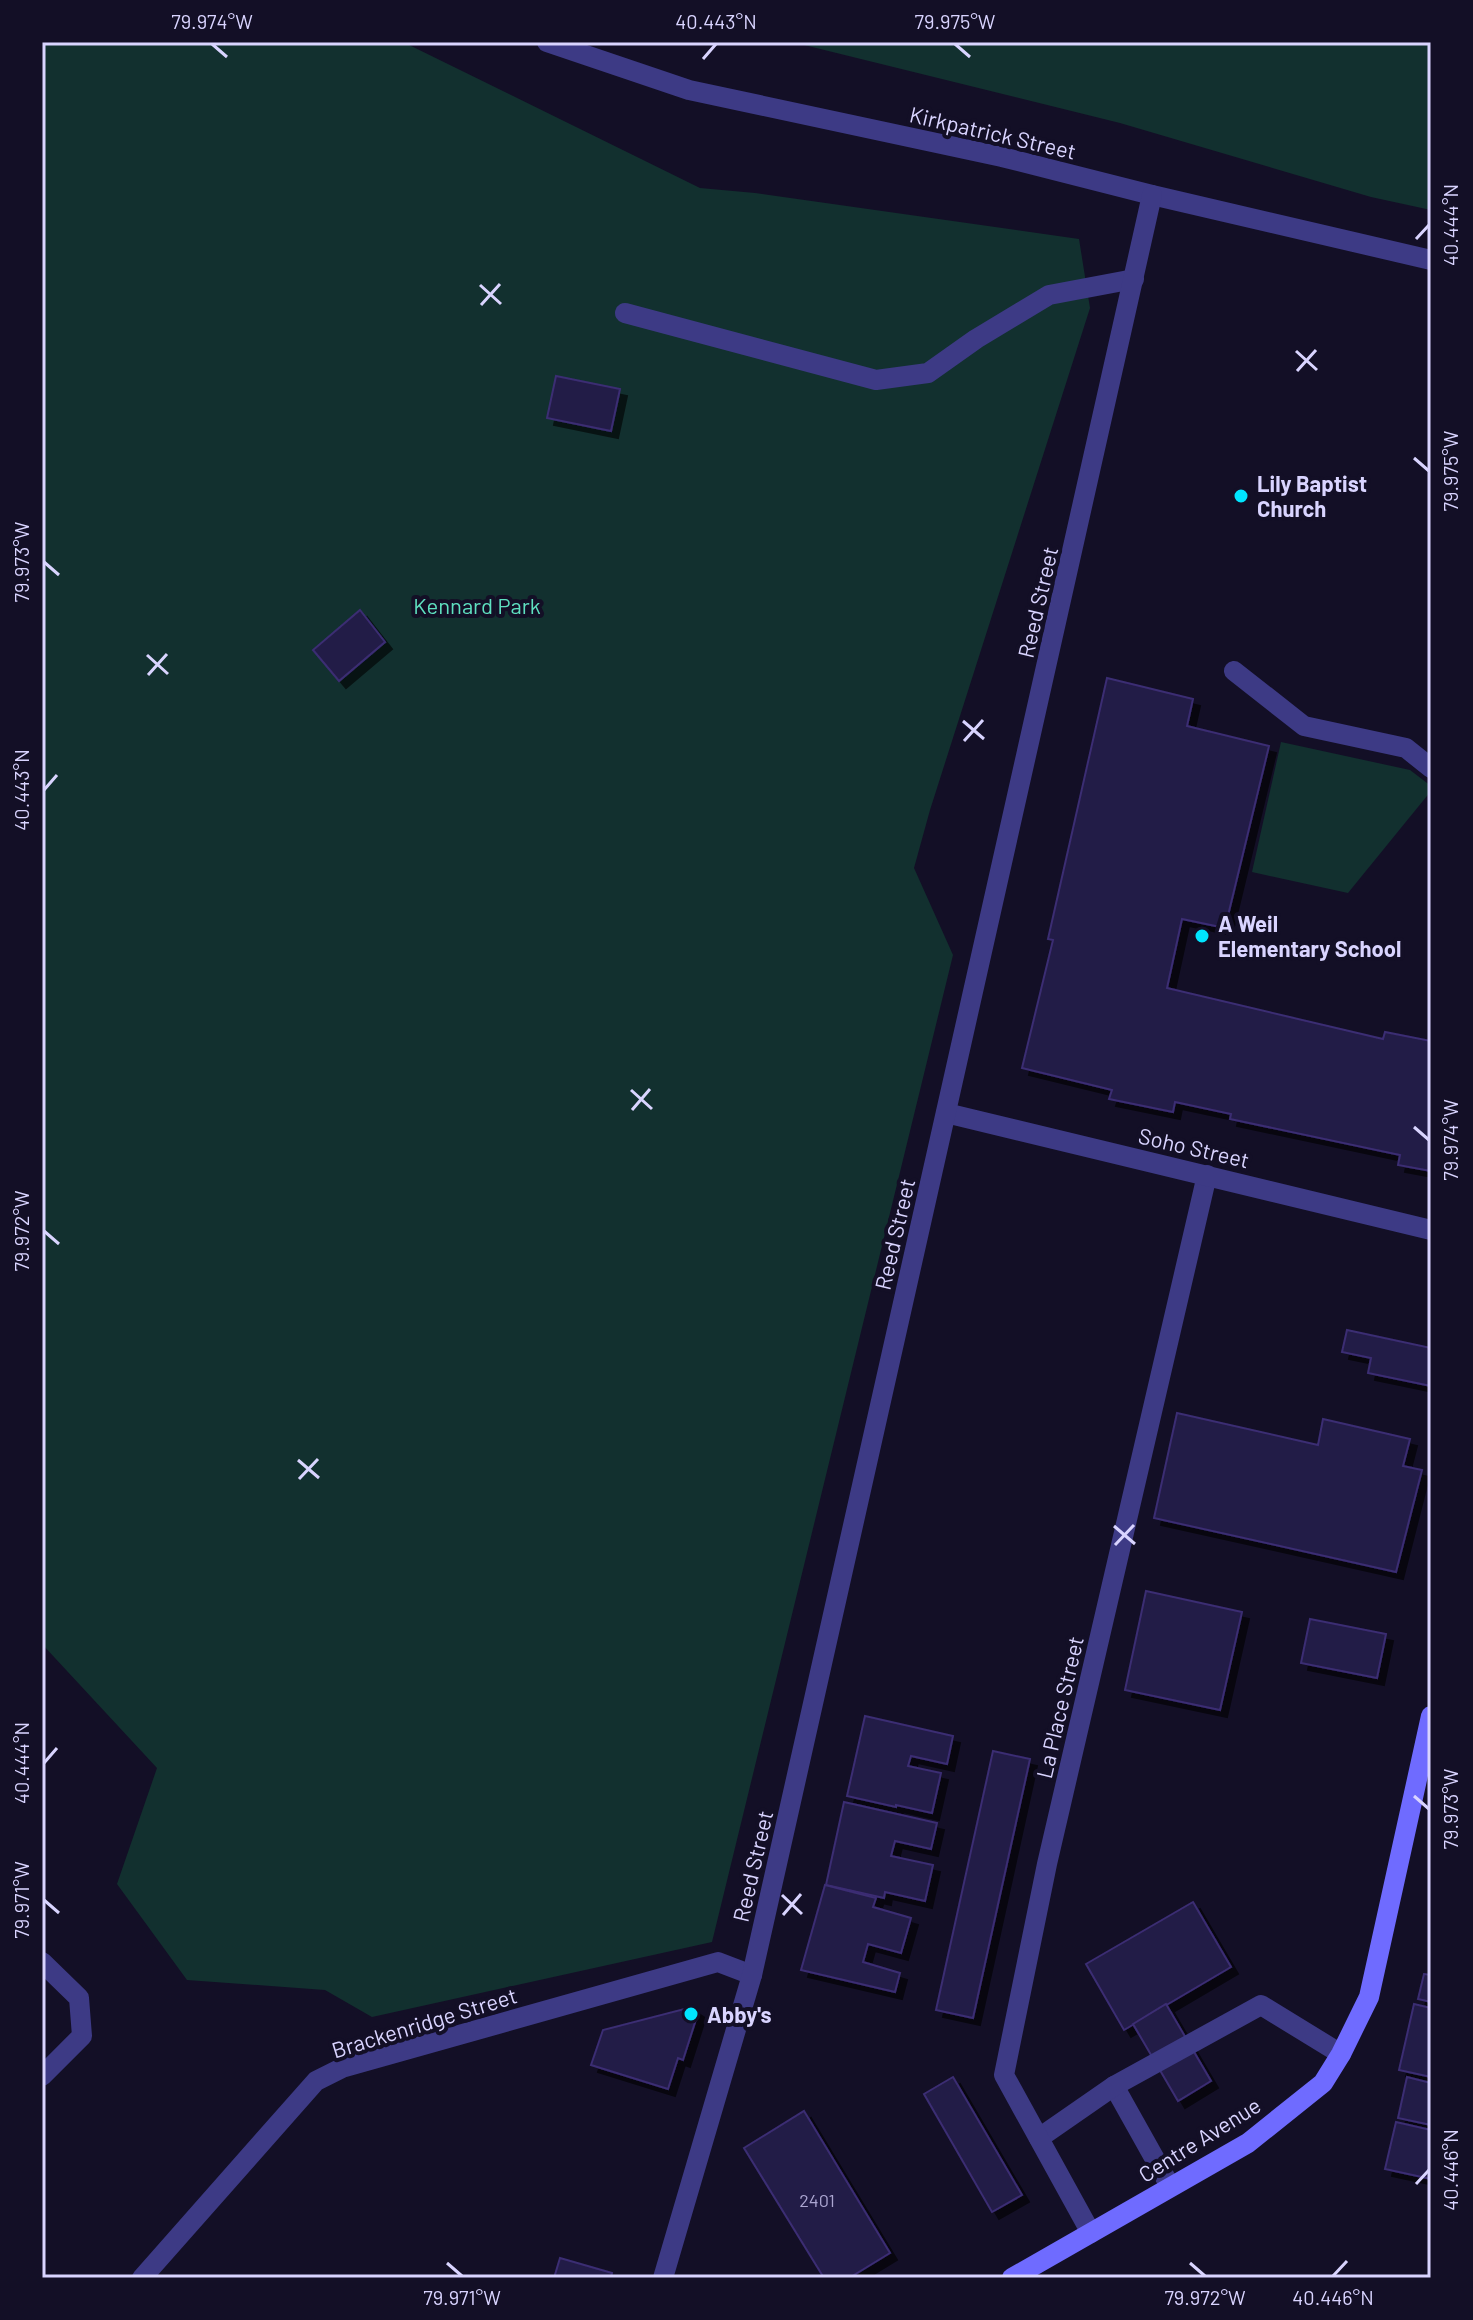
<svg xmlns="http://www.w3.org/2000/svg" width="1473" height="2320" viewBox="0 0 1473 2320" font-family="Barlow,sans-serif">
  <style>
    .green { fill: #12302f }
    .building { fill: #241b47; stroke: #3b2d73; stroke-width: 2; filter: url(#shadow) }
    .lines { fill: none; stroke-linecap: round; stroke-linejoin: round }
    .service { stroke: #3d3a85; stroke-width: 20 }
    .minor { stroke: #3d3a85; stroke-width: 20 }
    .tertiary { stroke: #3d3a85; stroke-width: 20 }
    .secondary { stroke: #6f6bff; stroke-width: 20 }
    .ticks { fill: none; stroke: #d9d4ff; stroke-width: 3 }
    .poi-dot { fill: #00e5ff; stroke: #130f26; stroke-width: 3 }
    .labels { text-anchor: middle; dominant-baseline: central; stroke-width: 8; stroke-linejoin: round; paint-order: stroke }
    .number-label { font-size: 18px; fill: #aca6d1 }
    .street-label { font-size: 22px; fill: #d9d4ff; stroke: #130f26 }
    .poi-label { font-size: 22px; font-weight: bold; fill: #d9d4ff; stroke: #130f26; text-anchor: start }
    .park-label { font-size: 22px; fill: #5fe0c0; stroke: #130f26 }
    .neatline { fill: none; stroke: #d9d4ff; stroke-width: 3 }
    .ticks-label { font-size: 20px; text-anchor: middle; fill: #d9d4ff }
  </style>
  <defs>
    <filter id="shadow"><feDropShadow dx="7" dy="7" stdDeviation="0" flood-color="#0009"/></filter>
  </defs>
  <rect width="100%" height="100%" fill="#130f26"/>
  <g class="green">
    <path d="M42 42H403L700 188 755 193 1079 239 1090 308 930 810 914 868 953 955 712 1942 372 2017 325 1990 187 1980 117 1884 157 1768 42 1644Z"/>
    <path d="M792 42H1431V210L1371 197 1120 123Z"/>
    <path d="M1281 742 1410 770 1431 786V791L1348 893 1252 872Z"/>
  </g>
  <g class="building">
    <path d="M556 376 620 389 611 431 547 418Z"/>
    <path d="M360 610 385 642 339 681 313 650Z"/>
    <path d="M1107 678 1193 699 1187 726 1269 746 1225 928 1182 919 1167 988 1383 1039 1385 1032 1431 1041V1171L1398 1165 1400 1155 1230 1119 1231 1114 1175 1102 1173 1112 1109 1099 1112 1090 1022 1068 1053 940 1048 939Z"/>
    <path d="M1347 1330 1431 1348V1386L1368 1373 1371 1358 1342 1352Z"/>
    <path d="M1177 1413 1318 1445 1323 1419 1410 1439 1403 1466 1422 1470 1396 1572 1154 1518Z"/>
    <path d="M1146 1591 1242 1612 1220 1710 1125 1690Z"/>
    <path d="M1310 1619 1386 1634 1377 1678 1301 1663Z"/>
    <path d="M865 1716 953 1736 947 1764 911 1756 908 1766 941 1773 932 1813 896 1805V1807L847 1796Z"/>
    <path d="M993 1751 1030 1759 973 2018 936 2010Z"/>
    <path d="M844 1802 937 1823 931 1849 895 1841 891 1856 933 1865 925 1901 885 1892 884 1898 826 1885Z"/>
    <path d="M825 1885 876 1898 873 1907 911 1918 901 1953 868 1944 863 1962 900 1973 895 1992 801 1970Z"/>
    <path d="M1193 1902 1231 1967 1124 2030 1086 1964Z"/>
    <path d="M1424 1974 1431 1975V2002L1418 1999Z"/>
    <path d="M1166 2004 1211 2081 1178 2101 1133 2024Z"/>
    <path d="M1414 2004 1431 2008V2077L1399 2070Z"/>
    <path d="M692 2007 698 2011V2013L683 2060 678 2058 668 2089 591 2065 603 2030Z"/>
    <path d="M953 2077 1022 2195 992 2212 924 2094Z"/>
    <path d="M1407 2077 1431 2083V2125L1398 2118Z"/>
    <path d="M804 2111 890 2253 849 2278H824L744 2148Z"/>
    <path d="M1396 2122 1431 2130V2179L1385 2169Z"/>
    <path d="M560 2258 612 2273 611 2278H554Z"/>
  </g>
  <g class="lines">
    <g class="service">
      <path d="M625 313 876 380 928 373 976 339 1049 295 1134 279"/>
      <path d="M1234 671 1304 726 1406 748 1431 768"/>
      <path d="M42 1962 79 1998 82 2036 42 2076"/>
      <path d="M1114 2086 1170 2186"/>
      <path d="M1039 2138 1114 2086 1261 2005 1341 2054"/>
      <path d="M1091 2233 1004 2075 1047 1864 1207 1175"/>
    </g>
    <g class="minor">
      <path d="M946 1113 1431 1230"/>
      <path d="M142 2278 316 2081 342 2068 718 1962 752 1975"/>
    </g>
    <g class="tertiary">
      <path d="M547 42 689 90 1002 157 1152 195 1431 260"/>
      <path d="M663 2278 752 1975 1152 195"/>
    </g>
    <path class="secondary" d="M1012 2278 1248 2143 1323 2083 1341 2054 1369 1997 1431 1716"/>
  </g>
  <path class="ticks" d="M212 44 227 57M955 44 970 57M703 59 716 44M1416 239 1429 225M480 285 501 304M481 305 500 284M1296 351 1317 370M1297 371 1316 350M1414 458 1429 471M44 562 59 575M147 655 168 674M148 675 167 654M963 721 984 739M964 741 983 720M44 790 57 775M631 1090 652 1109M632 1110 650 1089M1414 1127 1429 1140M44 1231 59 1244M298 1460 319 1478M299 1479 318 1459M1114 1526 1135 1544M1115 1545 1134 1525M44 1763 57 1748M1414 1796 1429 1809M782 1895 802 1914M44 1900 59 1913M783 1915 801 1894M1416 2184 1429 2170M447 2263 462 2276M1190 2263 1205 2276M1333 2276 1347 2261"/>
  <g class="poi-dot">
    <circle cx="1241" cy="496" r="8"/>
    <circle cx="1202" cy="936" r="8"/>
    <circle cx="691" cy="2014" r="8"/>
  </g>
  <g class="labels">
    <g class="number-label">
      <text x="817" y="2200">2401</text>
    </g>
    <g class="street-label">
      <text transform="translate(993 132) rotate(13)">Kirkpatrick Street</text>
      <text transform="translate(1037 602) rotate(-77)">Reed Street</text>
      <text transform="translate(1194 1147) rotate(13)">Soho Street</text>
      <text transform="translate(894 1234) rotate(-77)">Reed Street</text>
      <text transform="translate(1059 1707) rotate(-77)">La Place Street</text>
      <text transform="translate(752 1866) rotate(-77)">Reed Street</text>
      <text transform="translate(424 2022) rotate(-17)">Brackenridge Street</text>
      <text transform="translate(1199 2139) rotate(-32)">Centre Avenue</text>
    </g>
    <g class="poi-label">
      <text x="1257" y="483">Lily Baptist<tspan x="1257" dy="25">Church</tspan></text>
      <text x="1218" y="923">A Weil<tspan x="1218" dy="25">Elementary School</tspan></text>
      <text x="707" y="2014">Abby's</text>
    </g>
    <g class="park-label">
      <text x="477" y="605">Kennard Park</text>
    </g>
  </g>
  <rect width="1473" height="2320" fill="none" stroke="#130f26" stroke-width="88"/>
  <rect x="44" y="44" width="1385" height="2232" class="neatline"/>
  <g class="ticks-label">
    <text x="212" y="29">79.974°W</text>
    <text x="716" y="29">40.443°N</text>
    <text x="955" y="29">79.975°W</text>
    <text transform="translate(1451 225) rotate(-90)" y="7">40.444°N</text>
    <text transform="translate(1451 471) rotate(-90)" y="7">79.975°W</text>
    <text transform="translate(22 562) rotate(-90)" y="7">79.973°W</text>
    <text transform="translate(22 790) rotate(-90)" y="7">40.443°N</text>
    <text transform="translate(1451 1140) rotate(-90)" y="7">79.974°W</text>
    <text transform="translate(22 1231) rotate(-90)" y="7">79.972°W</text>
    <text transform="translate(22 1763) rotate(-90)" y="7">40.444°N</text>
    <text transform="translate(1451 1809) rotate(-90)" y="7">79.973°W</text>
    <text transform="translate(22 1900) rotate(-90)" y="7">79.971°W</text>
    <text transform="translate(1451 2170) rotate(-90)" y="7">40.446°N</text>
    <text x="462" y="2305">79.971°W</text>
    <text x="1205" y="2305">79.972°W</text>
    <text x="1333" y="2305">40.446°N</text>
  </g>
</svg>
